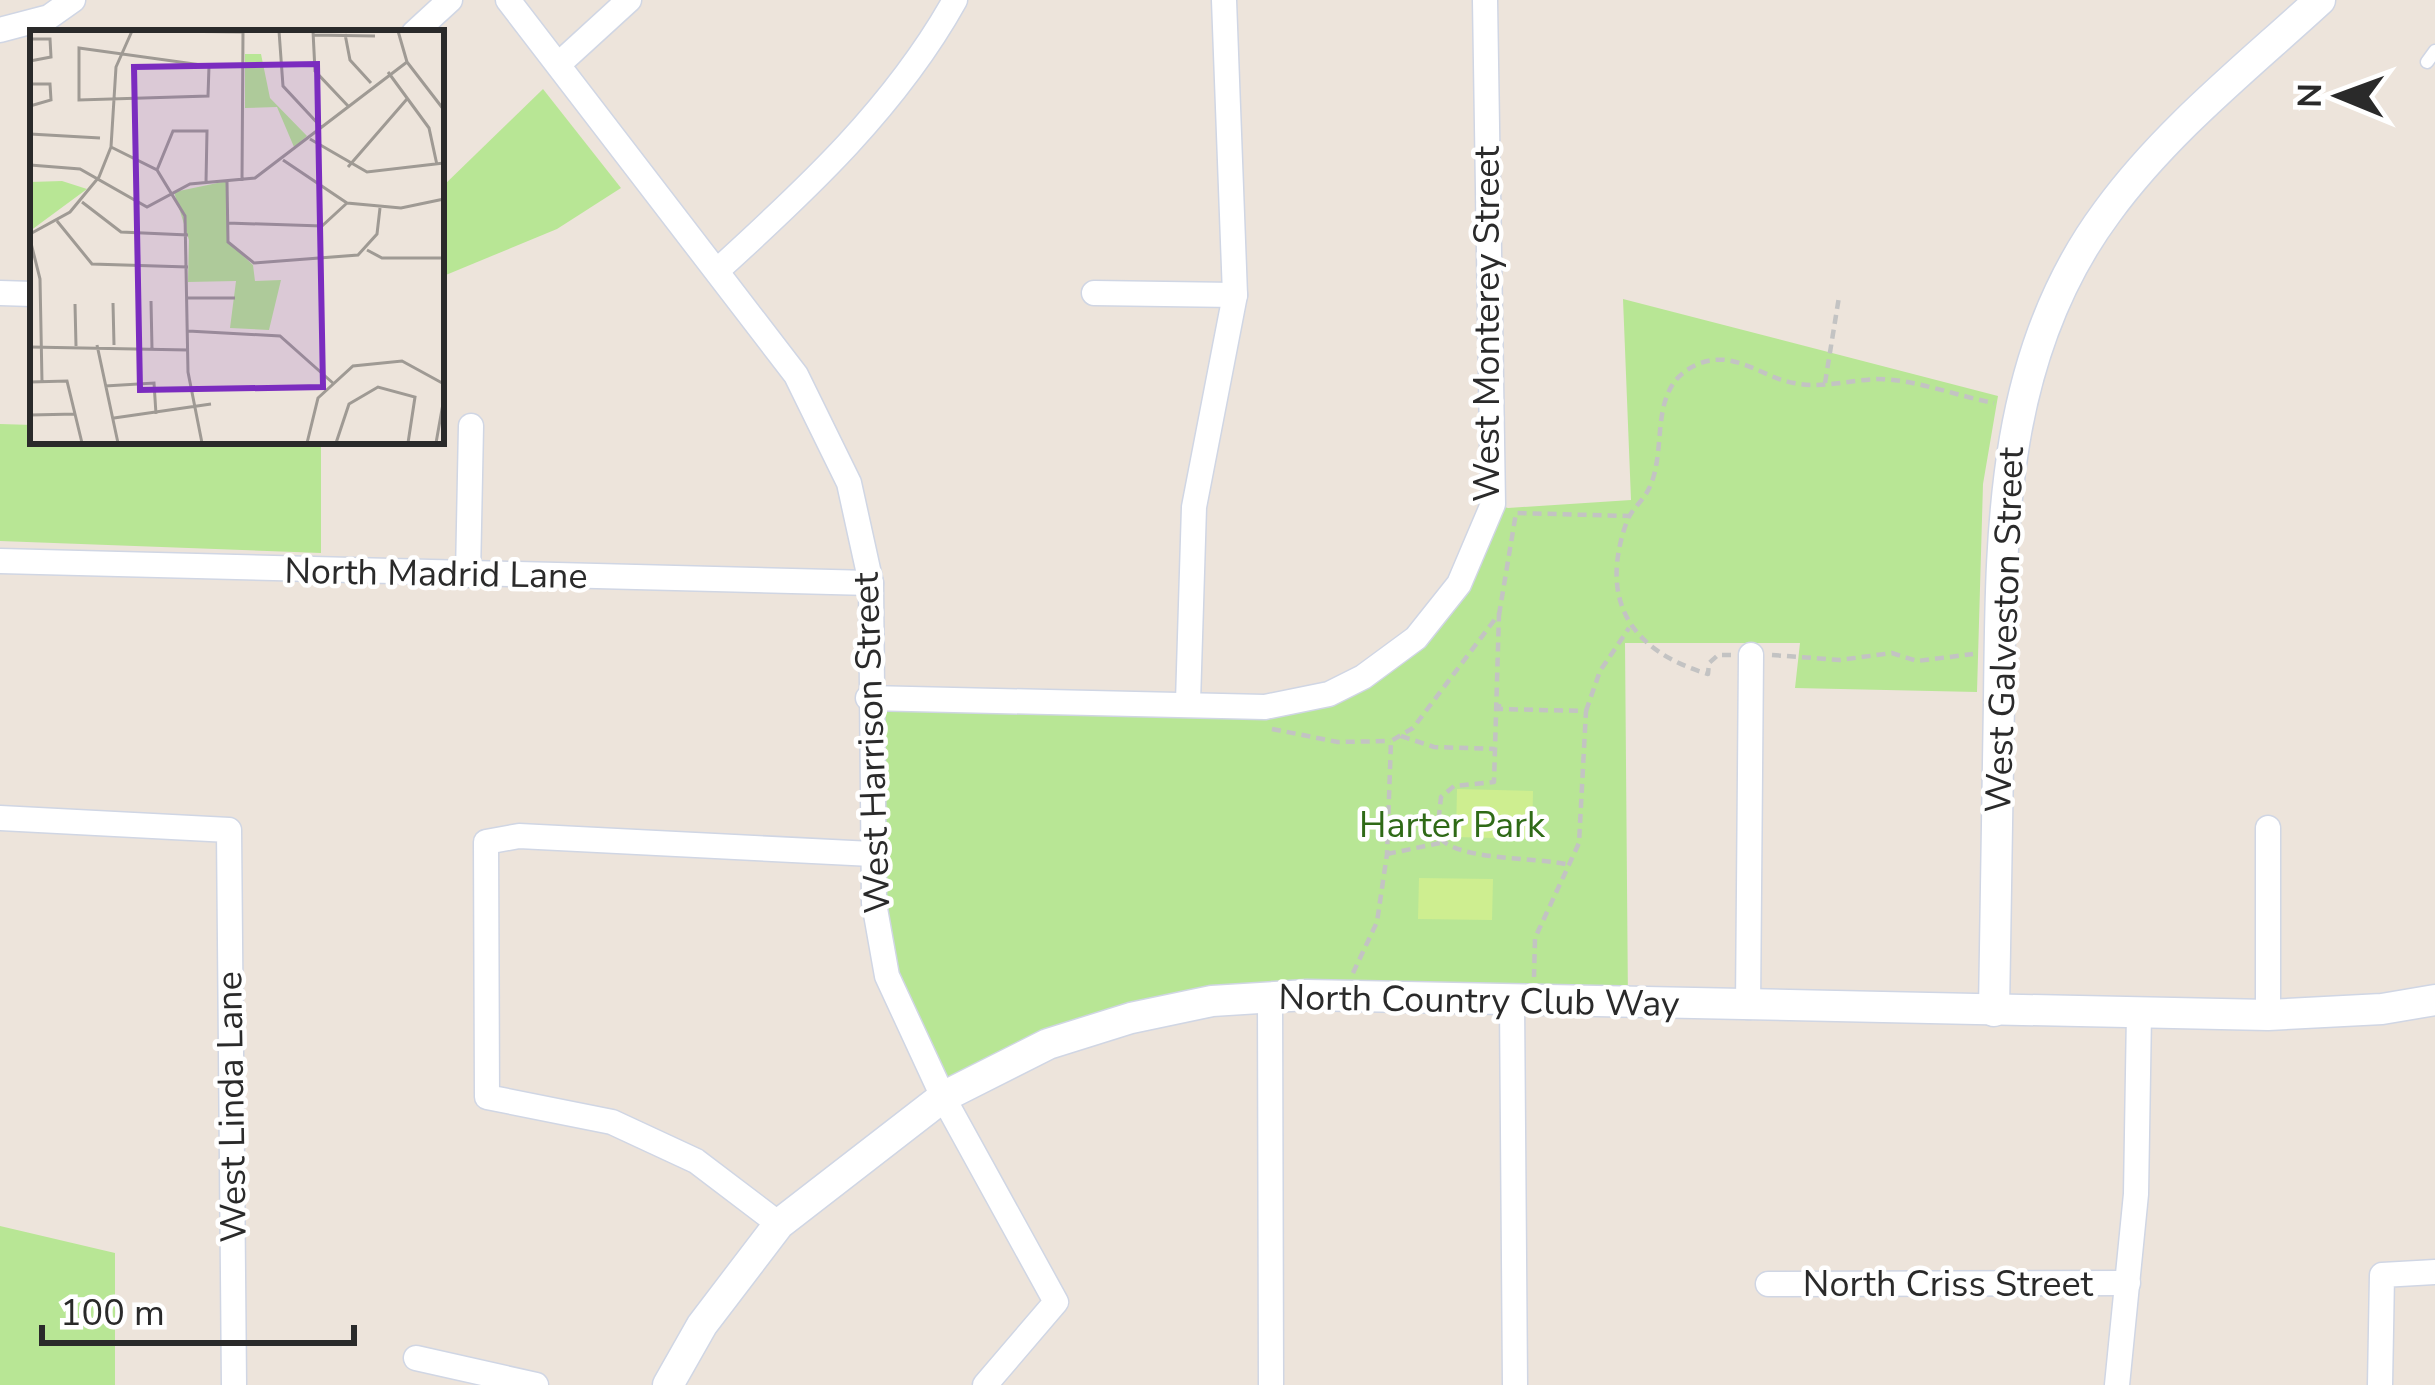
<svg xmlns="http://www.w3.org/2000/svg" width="2435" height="1385" viewBox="0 0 2435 1385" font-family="'Nunito Sans',sans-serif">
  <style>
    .green { fill: #b8e695 }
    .pitch { fill: #ceee90 }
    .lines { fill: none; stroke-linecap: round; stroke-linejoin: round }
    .service-casing { stroke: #d0d6e4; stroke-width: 15 }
    .minor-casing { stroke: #d0d6e4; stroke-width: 27 }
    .tertiary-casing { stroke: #d0d6e4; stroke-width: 33 }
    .path { stroke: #c3c3c3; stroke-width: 4.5; stroke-dasharray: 9 6; stroke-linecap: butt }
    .service { stroke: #fff; stroke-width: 12 }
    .minor { stroke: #fff; stroke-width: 24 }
    .tertiary { stroke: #fff; stroke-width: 30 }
    .labels { text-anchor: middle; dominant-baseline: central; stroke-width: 9; stroke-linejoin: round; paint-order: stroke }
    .street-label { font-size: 36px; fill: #2a2a2a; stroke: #fff }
    .park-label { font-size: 36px; fill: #2f6a17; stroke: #fff }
    .inset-road { fill: none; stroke: #9f9a94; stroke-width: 3 }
    .view { fill: #7b2cbf; fill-opacity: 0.15; stroke: #7b2cbf; stroke-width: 6 }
    .inset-edge { fill: none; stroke: #2a2a2a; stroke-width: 6 }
  </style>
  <rect width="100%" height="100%" fill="#ede4db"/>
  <g class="green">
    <path d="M543 89 621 188 557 229 441 277V188Z"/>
    <path d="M1623 299 1998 396 1983 484 1977 692 1795 688 1800 643H1625L1628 1005 1212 1001 943 1097 887 976 868 698 1298 701 1416 638 1493 504 1508 508 1631 500Z"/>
    <path d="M0 424 33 425V441H321V553L0 541Z"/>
    <path d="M0 1226 115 1253V1385H0Z"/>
  </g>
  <g class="pitch">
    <path d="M1457 789 1533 791 1532 839 1456 837Z"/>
    <path d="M1419 878 1493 879 1492 920 1418 919Z"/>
  </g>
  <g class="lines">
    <defs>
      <path id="service" d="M2427 62 2435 51"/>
      <g id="minor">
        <path d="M508 0 796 375 849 483 871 583 874 903 887 976 943 1097 1056 1302 985 1385"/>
        <path d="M0 30 49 17 73 0"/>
        <path d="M414 33 450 0"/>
        <path d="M560 63 629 0"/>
        <path d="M719 269C808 188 896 106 955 0"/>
        <path d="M0 293 33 294"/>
        <path d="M1094 293 1235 295"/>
        <path d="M0 561 871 583"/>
        <path d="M468 575 471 426"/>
        <path d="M868 698 1265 707 1329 694 1363 677 1416 638 1459 584 1493 504 1485 0"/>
        <path d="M1188 702 1194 507 1235 295 1224 0"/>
        <path d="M0 818 229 830 234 1385"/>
        <path d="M1270 995 1271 1385"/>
        <path d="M1512 1002 1515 1385"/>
        <path d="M1748 1007 1751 655"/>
        <path d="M2268 1015V828"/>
        <path d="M779 1224 696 1161 612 1122 487 1097 486 842 519 836 872 854"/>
        <path d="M1768 1284 2128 1283"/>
        <path d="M416 1358 536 1385"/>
        <path d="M2117 1385 2136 1194 2139 1013"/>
        <path d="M2380 1385 2382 1275 2435 1272"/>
      </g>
      <g id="tertiary">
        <path d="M1994 1011C1996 908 1997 804 1999 701 2001 530 2000 356 2107 212 2166 131 2247 67 2320 0"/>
        <path d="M668 1385 702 1325 779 1224 943 1097 1048 1044 1131 1018 1212 1001 1307 995 2268 1015 2382 1009 2435 1000"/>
      </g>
    </defs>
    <use href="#service" class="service-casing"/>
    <use href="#minor" class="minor-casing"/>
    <use href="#tertiary" class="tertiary-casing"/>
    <g class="path">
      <path d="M1825 383 1839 297"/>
      <path d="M1499 615 1516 513 1629 516"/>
      <path d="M1731 655H1718L1709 663 1708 674C1631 651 1598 601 1627 521 1634 504 1647 501 1654 475 1665 435 1651 384 1698 364 1735 349 1760 377 1794 383 1820 389 1850 380 1877 379 1914 379 1957 396 1994 403"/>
      <path d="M1772 655 1840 660 1892 653 1917 661 1973 654"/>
      <path d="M1499 704V709L1586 711 1579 843 1535 938 1534 977"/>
      <path d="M1586 711 1600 671 1629 628"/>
      <path d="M1272 729 1338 742 1391 741"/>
      <path d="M1401 736 1434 747 1495 749"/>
      <path d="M1387 854 1440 843"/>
      <path d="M1353 973 1377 922 1387 854 1391 741 1413 728 1499 614 1494 782 1454 786 1441 797 1437 834C1452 862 1535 856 1570 865"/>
    </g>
    <use href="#service" class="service"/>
    <use href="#minor" class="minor"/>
    <use href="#tertiary" class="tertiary"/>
  </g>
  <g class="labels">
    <g class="street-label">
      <text transform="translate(1487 324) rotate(-90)">West Monterey Street</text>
      <text transform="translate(436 574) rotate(1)">North Madrid Lane</text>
      <text transform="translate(2005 630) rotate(-88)">West Galveston Street</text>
      <text transform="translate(872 743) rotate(-92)">West Harrison Street</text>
      <text transform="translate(1479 1001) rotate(1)">North Country Club Way</text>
      <text transform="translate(232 1107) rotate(-91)">West Linda Lane</text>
      <text x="1948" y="1284">North Criss Street</text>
    </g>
    <g class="park-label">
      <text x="1452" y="825">Harter Park</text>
    </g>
  </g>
  <g transform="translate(30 30)">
    <rect width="414" height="414" fill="#ede4db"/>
    <path d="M215 24H231L240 68 277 106 264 117 247 77 215 78ZM32 151 57 159 0 201V152ZM197 151 198 212 223 235 225 251 251 250 239 300 200 298 206 251 158 252 159 210 144 162Z" fill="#b8e695"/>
    <path class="inset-road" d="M133 1 213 2 212 151M249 1 253 56 292 98M283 1 285 41 319 77M368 1 377 32 414 80M315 4 320 30 341 53M283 5 345 6M0 9H20L21 27 0 31M49 18 179 36 178 66 49 70ZM358 42 399 98 407 135M0 54H20L21 70 0 76M0 104 70 108M280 109 337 142 414 133M81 117 127 140 155 186 158 342 172 413M253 130 317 173 371 178 414 169M0 135 50 139 117 177 160 154 225 148 377 32M318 137 377 69M127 140 143 101H177L176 152M197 151 198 212 224 233 328 225 347 204 350 178M52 172 91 202 158 205M27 191 62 234 158 237M197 193 292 196 317 173M0 204 40 182 69 147 81 117 86 37 102 1M0 209 10 249 12 352M337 220 352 228H414M158 268H205M121 271 122 319M83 273 84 315M45 274 46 316M158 301 250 306 304 354M67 315 88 413M0 317 158 320M0 352 37 351 52 413M75 356 124 353 126 384M0 385 46 384M84 388 181 374M277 413 288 368 323 336 372 331 414 354M306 413 319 374 348 357 385 367 378 413M406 413 414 368"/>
    <path class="view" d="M287 34 293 357 110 360 104 37Z"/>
    <rect width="414" height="414" class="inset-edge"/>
  </g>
  <g transform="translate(2339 96) rotate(271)" stroke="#ffffff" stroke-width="9" paint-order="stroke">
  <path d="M0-9L21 45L0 30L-21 45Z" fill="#2a2a2a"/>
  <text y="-18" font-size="33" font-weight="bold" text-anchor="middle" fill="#2a2a2a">N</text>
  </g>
  <path d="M42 1325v18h312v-18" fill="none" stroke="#2a2a2a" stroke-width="6"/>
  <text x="60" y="1325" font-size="36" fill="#2a2a2a" stroke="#ffffff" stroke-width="9" paint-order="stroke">100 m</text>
</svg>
